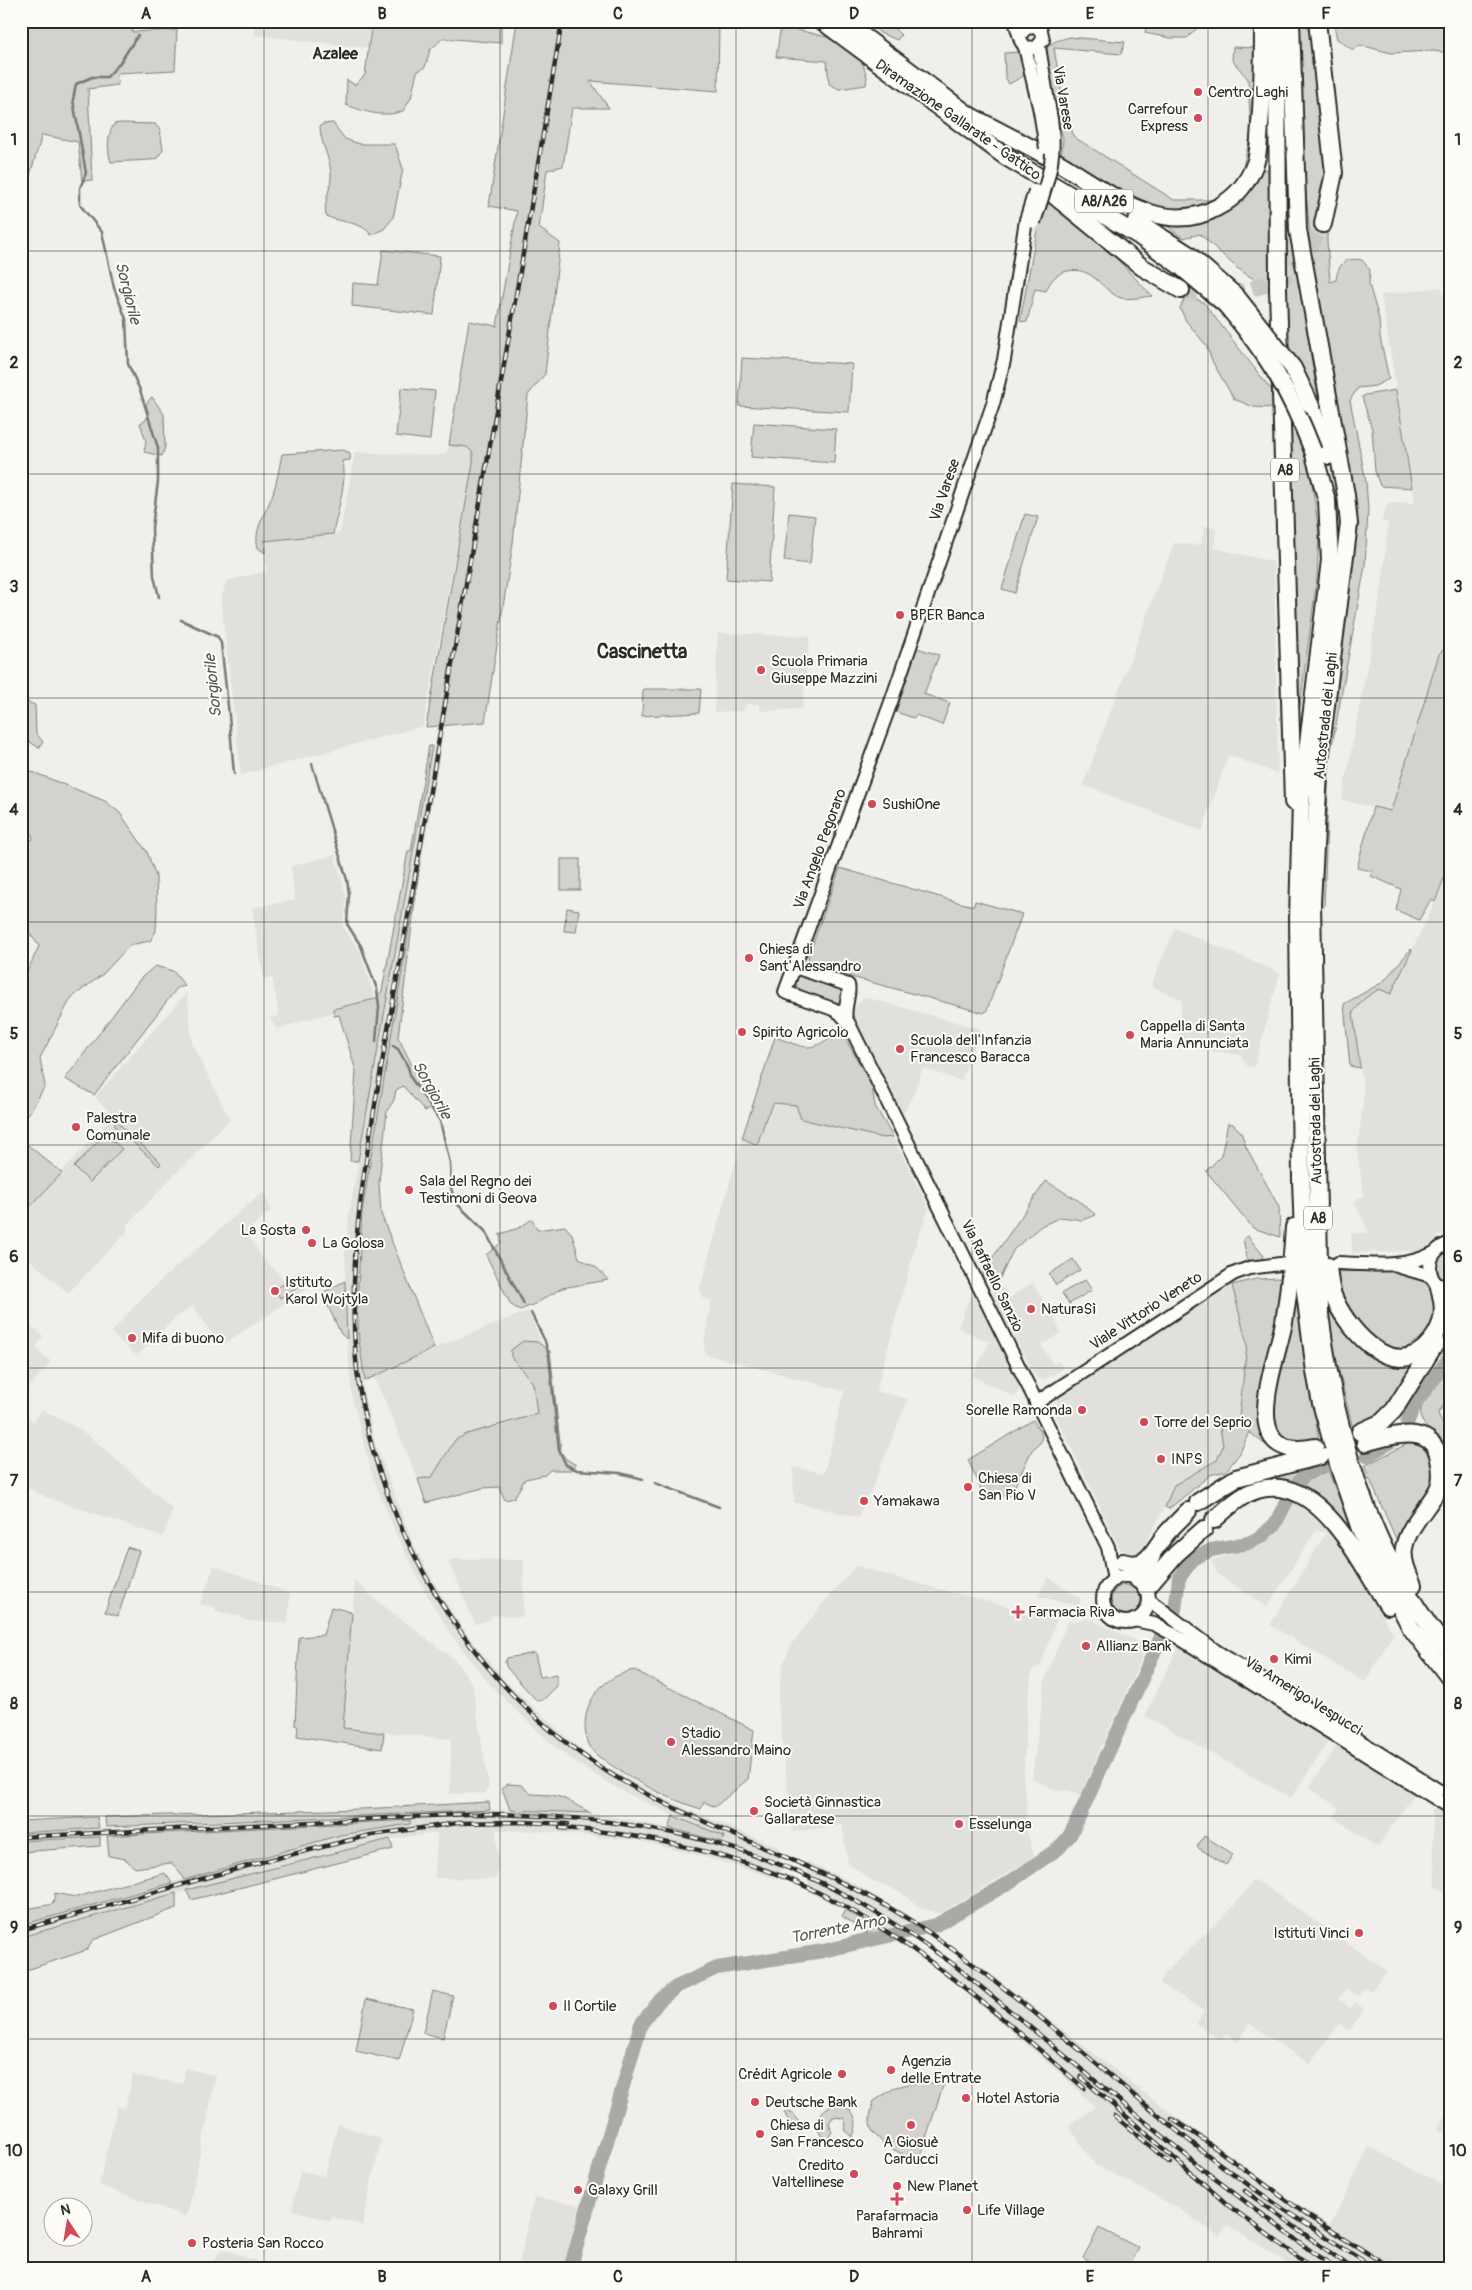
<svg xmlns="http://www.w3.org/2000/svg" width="1472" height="2290" viewBox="0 0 1472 2290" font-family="Pangolin,sans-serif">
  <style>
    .built { fill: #e1e0dc }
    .green { fill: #d3d2cf; stroke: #7f7e7d }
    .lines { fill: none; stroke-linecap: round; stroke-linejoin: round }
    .stream { stroke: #777775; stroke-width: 2.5 }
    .river { stroke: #aaa9a7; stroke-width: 14 }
    .highway-tunnel { stroke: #c9c8c5; stroke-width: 16; stroke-dasharray: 16 8; stroke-linecap: butt }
    .secondary-casing { stroke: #2b2b2b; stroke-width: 16 }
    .highway-casing { stroke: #2b2b2b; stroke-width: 20 }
    .secondary { stroke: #fdfcf7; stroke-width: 12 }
    .highway { stroke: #fdfcf7; stroke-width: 16 }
    .rail-casing { stroke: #2b2b2b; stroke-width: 4.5 }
    .rail { stroke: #fdfcf7; stroke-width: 2.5; stroke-dasharray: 8; stroke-linecap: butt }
    .secondary-bridge-casing { stroke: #2b2b2b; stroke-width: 16; stroke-linecap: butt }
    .highway-bridge-casing { stroke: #2b2b2b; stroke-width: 20; stroke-linecap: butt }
    .secondary-bridge { stroke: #fdfcf7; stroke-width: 12 }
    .highway-bridge { stroke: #fdfcf7; stroke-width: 16 }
    .grid { fill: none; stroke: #2b2b2b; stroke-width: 1; stroke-opacity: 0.55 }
    .poi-dot { fill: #d1495b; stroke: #fdfcf7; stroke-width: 2 }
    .labels { text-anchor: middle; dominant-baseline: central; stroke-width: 4; stroke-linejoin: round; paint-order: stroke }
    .shield { fill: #fdfcf7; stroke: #6a6a68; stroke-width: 1 }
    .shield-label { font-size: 14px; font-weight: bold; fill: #2b2b2b }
    .poi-label { font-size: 15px; fill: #2b2b2b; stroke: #fdfcf7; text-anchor: start }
    .street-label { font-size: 15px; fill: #2b2b2b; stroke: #fdfcf7 }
    .neighbourhood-label { font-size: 16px; font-weight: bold; fill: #2b2b2b; stroke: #fdfcf7 }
    .water-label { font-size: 16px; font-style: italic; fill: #575756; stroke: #fdfcf7 }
    .district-label { font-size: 20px; font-weight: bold; fill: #2b2b2b; stroke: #fdfcf7 }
    .neatline { fill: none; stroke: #2b2b2b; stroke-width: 2 }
    .grid-label { font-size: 16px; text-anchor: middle; font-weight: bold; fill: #2b2b2b }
  </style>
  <rect width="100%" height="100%" fill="#f0efeb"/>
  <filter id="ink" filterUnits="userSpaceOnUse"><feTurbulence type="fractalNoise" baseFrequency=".02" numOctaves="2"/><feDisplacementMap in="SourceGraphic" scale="10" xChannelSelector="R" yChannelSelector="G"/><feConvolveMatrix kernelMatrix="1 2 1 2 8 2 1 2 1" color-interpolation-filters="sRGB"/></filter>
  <g filter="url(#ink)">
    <g class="built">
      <path d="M256 21H372L368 48 254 35Z"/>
      <path d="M1442 287 1451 346V646L1446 647 1439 654 1391 812 1342 800 1382 586 1388 523 1381 521 1388 503H1415L1381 295Z"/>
      <path d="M449 445 467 447 473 453V463L423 726 241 775 221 601 226 581 267 571 264 541 340 533 355 452 438 456 446 453Z"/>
      <path d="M1204 526 1216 528 1214 548 1274 562 1278 774 1228 755 1202 831 1083 785 1174 543 1201 545Z"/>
      <path d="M718 633 810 636 802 709 761 711 760 704H746L743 711 714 712Z"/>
      <path d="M432 746 441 748 367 1178 358 1262 359 1341 365 1381 362 1385 375 1443 415 1548 449 1608 471 1640 508 1684 591 1759 671 1802 780 1848 781 1880 701 1856 639 1841 538 1831 496 1830 498 1865 496 1879 435 1878 437 1833 383 1840 297 1861 21 1936V1925L340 1835 410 1824V1821L339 1823 263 1829 21 1841V1833L518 1809 599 1814 661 1826 721 1842 723 1836 681 1819 620 1790 579 1765 548 1741 490 1685 452 1636 423 1588 395 1532 373 1477 366 1452 352 1397 346 1330 345 1257 349 1215Z"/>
      <path d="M335 855 346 897 343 927 360 951 375 999 333 1009V1012L277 1029 269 1018 279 1016 272 977 264 979 252 908 295 900 291 866Z"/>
      <path d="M1451 859V1235L1437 1236 1436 1241 1420 1253 1412 1256 1410 1251 1352 1253 1351 1233H1369L1354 1201 1364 1195 1357 1151 1364 1094 1353 1012 1365 998 1379 989 1391 994 1435 902Z"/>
      <path d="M1175 928 1280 973 1254 1067 1247 1066 1241 1055 1197 1049 1198 1042 1178 1040 1182 1000 1151 986Z"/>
      <path d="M187 992 192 1044 230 1120 176 1173 127 1225V1232L68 1293 21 1252V1216L113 1116 95 1097Z"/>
      <path d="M864 997 981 1029 961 1081 923 1068 916 1088 903 1114 851 1012Z"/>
      <path d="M774 1103 796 1105 801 1119 883 1138 893 1137 929 1208 917 1240 876 1391 908 1399 875 1481 858 1517 794 1502 793 1467 824 1473 844 1391 705 1354 704 1346 711 1300 703 1299 700 1289 742 1138 757 1144 767 1115Z"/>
      <path d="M263 1192 272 1210 246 1231 263 1259 276 1270 283 1280 301 1270 310 1287 221 1346 193 1306 175 1318 137 1356 111 1333 140 1300 169 1273Z"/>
      <path d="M1032 1283 1053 1315 1061 1333 1041 1345 1053 1364 1059 1361 1063 1369 1044 1380 1037 1379 1000 1311 992 1291 1001 1287 1009 1298Z"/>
      <path d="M1232 1285 1247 1344 1239 1417 1217 1460 1174 1485 1170 1498 1145 1544 1137 1554H1129L1120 1549 1056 1416 1058 1395Z"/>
      <path d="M970 1296 976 1297 1021 1388 1015 1397 972 1376 990 1342 958 1328Z"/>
      <path d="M528 1311 543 1346 537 1342 511 1357 533 1383 537 1414 467 1434 455 1440 432 1477 418 1479 385 1401 373 1377 434 1348Z"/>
      <path d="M21 1316 43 1336 36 1347 51 1362 21 1396Z"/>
      <path d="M21 1403 33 1422 42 1410 72 1425 89 1436 173 1509 163 1537 46 1497 21 1485Z"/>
      <path d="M1294 1497 1325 1520 1342 1541 1393 1634 1365 1682 1270 1625 1326 1533 1316 1530 1267 1607 1218 1574 1211 1561 1240 1551 1267 1538 1276 1528Z"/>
      <path d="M452 1559 524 1560 523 1617 491 1615 492 1619 475 1624 449 1563Z"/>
      <path d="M214 1566 290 1593 288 1623 246 1621 239 1616 215 1611 216 1607 200 1604Z"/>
      <path d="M856 1566 935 1588 1057 1619 1040 1667 1032 1669 1027 1710 1023 1780 1027 1807 1025 1824 1034 1857 941 1913 923 1909 898 1891 869 1879 848 1863 842 1825 792 1832 778 1699 783 1665 791 1645 824 1602Z"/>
      <path d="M1048 1577 1081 1599 1079 1606 1038 1596Z"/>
      <path d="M354 1580 372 1597 455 1660 472 1683 489 1788 485 1793 450 1794 451 1739 343 1728 354 1594Z"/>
      <path d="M1086 1619 1092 1620 1147 1646 1080 1795 1069 1790 1057 1791 1032 1778 1045 1680 1067 1622Z"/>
      <path d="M1179 1645 1330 1739 1291 1798 1145 1716Z"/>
      <path d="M1338 1744 1415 1793 1377 1847 1333 1817 1339 1808 1309 1788Z"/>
      <path d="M1437 1807 1451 1815V1897L1435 1886 1432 1811Z"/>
      <path d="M806 1861 853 1883 914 1919 882 1931 845 1910 809 1892Z"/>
      <path d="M1258 1881 1387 1971 1370 1992 1365 1988 1358 1996 1346 1989 1345 1990 1339 1999 1350 2008 1355 2002 1364 2009 1349 2031 1339 2024 1309 2064 1249 2023 1238 2042 1226 2034 1222 2041 1196 2024 1204 2011 1160 1983 1165 1973 1233 1907 1252 1882Z"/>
      <path d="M963 1953 1167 2110 1301 2207 1330 2225 1369 2147 1451 2189V2269H1296L1228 2225 1219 2236 1178 2208 1094 2164 1069 2126 1095 2107 1059 2072 944 1974Z"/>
      <path d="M185 2068 216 2076 190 2202 187 2216H184L99 2185 117 2107 125 2108 133 2075 183 2084Z"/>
      <path d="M1451 2105V2137L1438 2130Z"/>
      <path d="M338 2124 381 2139 362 2225 332 2217 331 2221 292 2210 300 2171 325 2176Z"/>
      <path d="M534 2197 580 2205 566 2269H518Z"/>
      <path d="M221 2249 234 2253 275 2269H210Z"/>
    </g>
    <g class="green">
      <path d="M21 21H131L132 32 177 30 175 70 117 73 118 85 88 89 92 180 82 181 78 142 42 135 26 188 21 186Z"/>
      <path d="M372 21H501V43L443 38 430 50 425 67 417 72 411 98 403 111C383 118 366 112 346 105L347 80 355 85 365 75Z"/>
      <path d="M517 21H719L718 91 590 81 609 108H572L563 166 547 170 539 228 560 243 545 374 528 395 513 543 485 722 426 727 473 463V453L467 447 449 445 469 321 497 326 517 211 489 206Z"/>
      <path d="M867 21H887L901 35 897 40 880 33Z"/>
      <path d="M1147 21H1205L1187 38H1170L1145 33Z"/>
      <path d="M1296 21H1310L1328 170 1327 241 1330 282 1336 280C1338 263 1346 257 1362 260L1370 270 1369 284 1379 319 1380 337 1389 379 1375 386 1358 388 1350 400 1366 482 1368 509 1365 566 1329 762 1324 907 1321 906 1323 819 1330 728 1353 570V522L1315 292 1304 170Z"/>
      <path d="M1333 21H1451V53L1432 51 1391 53 1360 45 1353 50 1337 39Z"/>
      <path d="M781 26 827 37 861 58 867 77 866 85 839 89 829 84 827 61 776 57Z"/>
      <path d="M1070 37 1125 42 1121 54 1054 48 1063 101 1074 137 1174 200H1221L1213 207 1162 211 1138 202 1061 159 1063 139 1043 61C1047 42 1052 42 1070 37Z"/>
      <path d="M1233 47 1256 48 1251 162 1240 179 1251 133 1248 79 1232 60Z"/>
      <path d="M1019 52 1027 74 1009 84 1005 76 1004 53Z"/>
      <path d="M1287 116C1292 211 1301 304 1318 398L1314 399 1285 344 1282 117Z"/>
      <path d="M120 123 155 124 160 130 163 150 157 158 151 160 111 162C107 149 107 136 114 124Z"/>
      <path d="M333 123 345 139 360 144H395L403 169 393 218 384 229 371 235C363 221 339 223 326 216 323 201 332 188 331 173 330 157 320 143 320 126L323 124Z"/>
      <path d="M1261 169 1270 170 1269 289 1237 268 1200 234 1183 238 1166 225C1217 222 1237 216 1261 169Z"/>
      <path d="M1048 197 1099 240 1152 296C1143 297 1129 300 1121 298 1101 291 1095 266 1067 271 1055 274 1051 280 1046 291L1035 289 1027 322 1020 321 1040 214Z"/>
      <path d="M383 250 440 256 434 315 352 306 353 283 378 285Z"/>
      <path d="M1191 297 1203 302 1273 392 1272 408 1253 407 1234 399 1213 363 1206 345 1186 321 1180 308 1185 298Z"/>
      <path d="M742 358 852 364 849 412 739 406Z"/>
      <path d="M401 388 435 391 430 440 396 436Z"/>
      <path d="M1396 390 1412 488 1380 486 1375 471 1372 429 1362 397 1365 395Z"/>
      <path d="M152 397 164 414 165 447 162 456 144 452 146 441 140 423 145 421 149 414 146 404Z"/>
      <path d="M1287 411 1304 446 1310 469 1319 533 1317 578 1296 736 1293 523Z"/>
      <path d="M754 423 836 429 834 463 751 457Z"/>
      <path d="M343 450 350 453V460L342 461C349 475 336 517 333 534L264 541 265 553 258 548C253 529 266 513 272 496 277 483 279 468 282 454Z"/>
      <path d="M733 484 775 487 769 582 726 579Z"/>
      <path d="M789 513 815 516 810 564 784 561Z"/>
      <path d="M1025 514 1038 517 1015 593 1002 589Z"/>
      <path d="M1451 646V859L1435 902 1431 899 1419 920 1396 910 1401 889 1371 876 1372 871 1357 868 1373 807 1391 811 1439 654 1446 647Z"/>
      <path d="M917 648 939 655 924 694 950 703 942 725 916 715 914 718 896 712Z"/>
      <path d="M643 689H701L699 713 642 716Z"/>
      <path d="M21 700 35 705 36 733 43 742 39 748 21 736Z"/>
      <path d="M429 746H432L358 1161H350L356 1071 339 1015 334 1016 333 1009 375 999 382 991 408 851H411Z"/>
      <path d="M33 772 105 801 120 813 147 852 156 876 157 909 156 931 150 941 130 945 103 974 71 998 40 1058 45 1086 30 1112 21 1122V985L39 946 21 922V846L33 839 27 815 21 814V774Z"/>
      <rect x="561" y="859" width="19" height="31"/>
      <path d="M840 868 961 903 974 906 975 901 1022 914 987 1010 984 1013 811 966 808 957Z"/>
      <path d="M419 869 398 1037 433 1107 425 1111 403 1086 396 1090 394 1100 387 1111 379 1182 381 1214 434 1348 365 1381 359 1341 357 1306 362 1211Z"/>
      <path d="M567 908 579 910 576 932 564 931Z"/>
      <path d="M1411 949 1412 950 1391 994 1379 989 1365 998 1353 1012 1360 1068 1350 1066 1344 1004 1383 982Z"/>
      <path d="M155 966 173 971 185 986 177 988 94 1095 65 1079 140 979Z"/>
      <path d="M802 975 845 988 843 998 836 1004C821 1001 804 997 795 983L797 977Z"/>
      <path d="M840 1029 872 1086 875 1106 893 1137 883 1138 801 1119 796 1105 774 1103 767 1115 757 1145 742 1138 775 1037C809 1049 811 1054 840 1029Z"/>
      <path d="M117 1122 161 1163 159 1166 114 1125Z"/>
      <path d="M1228 1123 1233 1124 1241 1132 1246 1147 1279 1207 1280 1237 1253 1228 1206 1171 1221 1156Z"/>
      <path d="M105 1134 122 1149 90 1182 74 1167Z"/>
      <path d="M23 1141 62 1173 21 1216V1143Z"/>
      <path d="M1046 1181 1079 1201 1096 1215 1082 1220 1061 1217 1041 1226 1014 1249 994 1290 982 1273Z"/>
      <path d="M532 1219 537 1230 565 1226 572 1234 579 1258 597 1268 608 1280 562 1288 535 1304 520 1310 511 1305 486 1255 501 1243 500 1234 519 1228Z"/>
      <path d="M1248 1236 1263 1255 1262 1260 1252 1262 1247 1258 1243 1239Z"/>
      <path d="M1451 1250V1286C1430 1279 1431 1257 1451 1250Z"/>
      <path d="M1073 1259 1080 1270 1056 1285 1049 1274Z"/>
      <path d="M1395 1270 1419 1278 1432 1289 1437 1309 1433 1325 1425 1336 1407 1347 1394 1351 1382 1348 1343 1309 1335 1272Z"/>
      <path d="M294 1278 299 1287 280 1298 275 1289Z"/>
      <path d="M1282 1278 1279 1310 1261 1407 1292 1458 1263 1443 1249 1432 1240 1453 1226 1471 1210 1475 1169 1509 1165 1507 1174 1485 1217 1460 1223 1446 1220 1428 1239 1417 1247 1344 1232 1285 1256 1279Z"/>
      <path d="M1294 1279 1319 1441 1292 1444 1274 1428 1271 1419Z"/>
      <path d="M1085 1280 1092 1290 1069 1304 1062 1293Z"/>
      <path d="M345 1281 347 1339 341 1334 322 1293Z"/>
      <path d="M1334 1311 1347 1333 1421 1359 1385 1412 1356 1428 1352 1425 1334 1350 1328 1314Z"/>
      <path d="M523 1341 537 1342 550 1351 561 1452 566 1459 576 1465 571 1470H550L545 1475 525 1479 514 1498 505 1500 499 1487 483 1488 426 1503 418 1479 432 1477 455 1440 467 1434 537 1414 533 1383 511 1357V1350Z"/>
      <path d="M1451 1363V1395L1438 1413C1442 1426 1451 1435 1451 1448 1442 1441 1428 1431 1422 1421 1413 1406 1442 1375 1451 1363Z"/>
      <path d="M1033 1420 1042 1435 1041 1442 1032 1450 1010 1496H981L980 1486 968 1460Z"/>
      <path d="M1413 1441 1426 1446 1435 1461 1434 1481 1397 1541 1364 1466Z"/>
      <path d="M1325 1461 1300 1471 1289 1485 1272 1483 1253 1484Z"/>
      <path d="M1328 1471 1363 1555 1301 1490 1306 1481Z"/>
      <path d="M127 1547 139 1551 118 1616 105 1612Z"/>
      <circle cx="1126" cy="1600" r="15"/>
      <path d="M331 1607 352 1612 343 1728 384 1733 382 1749 297 1736 298 1727 295 1725 299 1637 323 1635Z"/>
      <path d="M535 1653 540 1677 557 1674V1686L543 1700 537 1701 507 1668 505 1662 507 1658Z"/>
      <path d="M634 1670 754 1730 748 1779 715 1807 704 1802 701 1809C667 1799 637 1782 608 1763 603 1759 596 1756 593 1751 583 1738 583 1718 590 1703 598 1685 615 1674 634 1670Z"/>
      <path d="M508 1784 521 1785 531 1794 552 1795 563 1798 591 1813 510 1810 502 1788Z"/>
      <path d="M489 1802 490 1810 106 1827 105 1817 361 1809Z"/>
      <path d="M673 1816 724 1836 722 1842 669 1828Z"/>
      <path d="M97 1817 99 1828 21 1833V1821Z"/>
      <path d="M410 1820V1824L340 1835 184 1880 177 1868 171 1863 135 1868 125 1859 109 1856 107 1836Z"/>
      <path d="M1204 1836 1233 1854 1226 1865 1197 1847Z"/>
      <path d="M100 1837V1846L21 1852V1841Z"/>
      <path d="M390 1839 393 1849 191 1900 186 1890Z"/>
      <path d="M165 1873 172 1883 21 1925V1910L53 1904 55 1893 76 1897Z"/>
      <path d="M176 1893V1908L93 1940 87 1950 21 1972 23 1958H21V1937Z"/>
      <path d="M845 1910 882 1931 884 1936 844 1943 848 1938 868 1933 842 1916Z"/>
      <path d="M433 1991 453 1996 443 2038 423 2033Z"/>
      <path d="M366 1999 413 2009 399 2061 356 2051Z"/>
      <path d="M913 2083H944L919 2159C906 2159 880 2143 873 2132 867 2123 871 2110 874 2101L896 2087Z"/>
      <path d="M834 2105C852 2104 862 2121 852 2137L844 2130 846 2124 843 2118 833 2117 829 2123 832 2132 826 2141C812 2129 816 2110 834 2105Z"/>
      <path d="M784 2112C793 2111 798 2117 799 2125L795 2133Z"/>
      <path d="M1099 2228 1139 2248 1128 2269H1103L1083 2258Z"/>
    </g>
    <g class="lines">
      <g class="stream">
        <path d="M138 35 119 64 107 77H92L76 84 73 100 86 173 80 188V205L102 232 114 288 126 319 128 364 140 390 158 448V481L152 528 154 576 159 597"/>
        <path d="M181 620 218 637 221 643 229 715 234 774"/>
        <path d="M312 764 347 880 349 894 347 924 361 946 377 989 379 1007 376 1041"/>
        <path d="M393 1046 398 1049 408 1067 411 1078 440 1121 450 1163 451 1188 455 1202 485 1231 524 1304"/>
        <path d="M531 1313 545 1341 549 1356 559 1450 566 1465 577 1470 620 1473 643 1479"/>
        <path d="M655 1483 719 1507"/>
      </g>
      <g class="river">
        <path d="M1407 1423 1414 1406 1451 1355"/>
        <path d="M1367 1456 1397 1438"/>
        <path d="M1295 1486 1306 1473 1324 1466"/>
        <path d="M1175 1610 1179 1578 1193 1559 1211 1550 1248 1543 1261 1537 1275 1524 1289 1497"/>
        <path d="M570 2269 641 2024 660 2000 676 1987 717 1968 823 1951 936 1925 1007 1884 1059 1848 1070 1835 1076 1823 1161 1637"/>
      </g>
      <path class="highway-tunnel" d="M1181 290C1214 296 1238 297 1270 282 1275 280 1283 278 1288 274 1301 264 1314 239 1323 224"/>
      <defs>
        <g id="secondary">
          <path d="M1015 21 1021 41 1025 47 1036 48 1043 40 1041 31 1035 27 1026 28 1020 35"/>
          <path d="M1025 47 1040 111"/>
          <path d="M1039 47 1049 108"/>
          <path d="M1026 220 1004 360 993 404 891 702 785 992 833 1009 840 1013 848 1022 1108 1547 1114 1580"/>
          <path d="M795 967 848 985C851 995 843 1007 846 1020"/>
          <path d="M1451 1243C1423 1249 1423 1286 1451 1292"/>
          <path d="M1338 1263C1370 1264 1404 1269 1434 1253"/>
          <path d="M1397 1266 1431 1276"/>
          <path d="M1036 1403 1233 1274 1249 1268 1280 1264"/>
          <circle cx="1126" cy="1599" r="23"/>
          <path d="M1149 1600 1216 1651 1438 1790"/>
          <path d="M1134 1620 1154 1624 1176 1636 1451 1808"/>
        </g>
        <g id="highway">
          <path d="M822 21 1006 157 1139 236 1180 266 1226 305"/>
          <path d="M843 21 974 119"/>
          <path d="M1277 21 1278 289 1293 802"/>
          <path d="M1291 21 1298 230 1346 495 1349 524 1320 753 1312 903 1320 1314C1335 1434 1372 1559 1451 1654"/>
          <path d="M1317 21 1334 173 1323 224"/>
          <path d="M965 113C997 130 1029 146 1059 163 1107 191 1162 239 1218 207 1237 197 1249 181 1256 161 1259 150 1259 136 1260 124 1263 90 1263 55 1263 21"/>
          <path d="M1051 193 1142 267 1181 290"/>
          <path d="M1136 221 1188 254 1236 296"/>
          <path d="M1310 404 1326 444 1329 456"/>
          <path d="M1313 451 1327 501 1330 560 1301 802 1298 919 1301 1180 1305 1292 1315 1372 1321 1403 1340 1471 1360 1529 1411 1628 1451 1680"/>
          <path d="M1294 1227C1292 1259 1289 1291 1284 1322 1277 1362 1233 1464 1315 1447"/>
          <path d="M1328 1266C1329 1277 1330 1290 1335 1300 1350 1333 1397 1385 1431 1341 1445 1323 1445 1308 1439 1287"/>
          <path d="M1360 1432 1382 1422 1394 1410 1436 1343"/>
          <path d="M1365 1443C1388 1436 1433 1422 1439 1459 1441 1468 1443 1479 1438 1489 1428 1508 1408 1526 1404 1548 1402 1561 1408 1573 1413 1585"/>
          <path d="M1198 1502 1236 1478 1321 1456"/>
          <path d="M1214 1520C1224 1511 1234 1501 1247 1494 1315 1461 1360 1563 1388 1606"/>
          <path d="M1123 1562C1147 1569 1151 1553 1163 1538 1170 1528 1180 1520 1188 1511"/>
          <path d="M1138 1580 1152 1556"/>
          <path d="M1146 1589 1176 1554 1204 1529"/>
        </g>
      </defs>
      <use href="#secondary" class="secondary-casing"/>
      <use href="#highway" class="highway-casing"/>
      <use href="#secondary" class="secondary"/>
      <use href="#highway" class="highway"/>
      <defs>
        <g id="rail">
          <path d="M562 21C516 301 467 580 418 860 404 937 390 1015 377 1093 361 1186 347 1276 357 1370 368 1472 418 1582 483 1661 530 1719 589 1766 656 1799 748 1845 846 1875 931 1934 1018 1994 1099 2068 1181 2134 1243 2184 1309 2227 1376 2269"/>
          <path d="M560 1828C637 1832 739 1855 809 1888 912 1937 998 2014 1084 2088"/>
          <path d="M21 1837 468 1814C597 1813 730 1832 845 1895 882 1915 918 1939 953 1964L1210 2175 1319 2257 1338 2269"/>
          <path d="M21 1930 265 1861 371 1835 458 1823 524 1822 568 1824"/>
          <path d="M1081 2077 1229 2206 1314 2269"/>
          <path d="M1115 2116 1170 2163"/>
          <path d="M1172 2119 1203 2139 1308 2216 1393 2269"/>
          <path d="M1245 2191 1353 2269"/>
        </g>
      </defs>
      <use href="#rail" class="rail-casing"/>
      <use href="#rail" class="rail"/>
      <defs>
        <g id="secondary-bridge">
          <path d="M1040 111 1046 148"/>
          <path d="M1026 220 1035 191"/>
          <path d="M1034 222C1048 180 1059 153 1049 108"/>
        </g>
        <g id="highway-bridge">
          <path d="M1236 296 1293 368 1310 404"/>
          <path d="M1226 305C1268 355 1290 391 1313 451"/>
        </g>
      </defs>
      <use href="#secondary-bridge" class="secondary-bridge-casing"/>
      <use href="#highway-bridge" class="highway-bridge-casing"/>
      <use href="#secondary-bridge" class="secondary-bridge"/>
      <use href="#highway-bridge" class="highway-bridge"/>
    </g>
  </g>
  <path class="grid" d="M264 21V2269M500 21V2269M736 21V2269M972 21V2269M1208 21V2269M21 251H1451M21 474H1451M21 698H1451M21 922H1451M21 1145H1451M21 1368H1451M21 1592H1451M21 1816H1451M21 2039H1451"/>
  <g class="poi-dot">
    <circle cx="1198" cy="92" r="5"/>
    <circle cx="1198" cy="118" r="5"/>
    <circle cx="900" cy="615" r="5"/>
    <circle cx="761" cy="670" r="5"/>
    <circle cx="872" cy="804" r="5"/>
    <circle cx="749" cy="958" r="5"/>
    <circle cx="742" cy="1032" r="5"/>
    <circle cx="1130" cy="1035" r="5"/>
    <circle cx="900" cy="1049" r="5"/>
    <circle cx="76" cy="1127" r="5"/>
    <circle cx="409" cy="1190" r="5"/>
    <circle cx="306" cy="1230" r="5"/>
    <circle cx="312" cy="1243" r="5"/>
    <circle cx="275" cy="1291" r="5"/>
    <circle cx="1031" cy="1309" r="5"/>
    <circle cx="132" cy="1338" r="5"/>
    <circle cx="1082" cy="1410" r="5"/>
    <circle cx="1144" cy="1422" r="5"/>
    <circle cx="1161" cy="1459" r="5"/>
    <circle cx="968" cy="1487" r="5"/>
    <circle cx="864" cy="1501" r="5"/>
    <path d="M1015.5 1604.5h5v5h5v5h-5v5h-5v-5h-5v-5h5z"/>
    <circle cx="1086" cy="1646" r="5"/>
    <circle cx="1274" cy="1659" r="5"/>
    <circle cx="671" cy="1742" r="5"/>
    <circle cx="754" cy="1811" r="5"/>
    <circle cx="959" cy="1824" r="5"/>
    <circle cx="1359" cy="1933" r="5"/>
    <circle cx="553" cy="2006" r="5"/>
    <circle cx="891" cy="2070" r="5"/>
    <circle cx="842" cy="2074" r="5"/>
    <circle cx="966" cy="2098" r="5"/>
    <circle cx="755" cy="2102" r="5"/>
    <circle cx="911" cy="2125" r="5"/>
    <circle cx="760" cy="2134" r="5"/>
    <circle cx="854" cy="2174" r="5"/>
    <circle cx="897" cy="2186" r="5"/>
    <circle cx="578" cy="2190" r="5"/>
    <path d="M894.5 2191.5h5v5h5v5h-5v5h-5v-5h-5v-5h5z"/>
    <circle cx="967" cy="2210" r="5"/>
    <circle cx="192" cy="2243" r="5"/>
  </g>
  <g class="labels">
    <g class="shield">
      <rect x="1075" y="189.5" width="58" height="23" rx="4"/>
      <rect x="1271" y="458.5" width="28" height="23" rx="4"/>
      <rect x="1304" y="1206.5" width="28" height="23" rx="4"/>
    </g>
    <g class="shield-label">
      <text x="1104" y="201">A8/A26</text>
      <text x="1285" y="470">A8</text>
      <text x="1318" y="1218">A8</text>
    </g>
    <g class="poi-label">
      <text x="1208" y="92">Centro Laghi</text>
      <text x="1188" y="109" text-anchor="end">Carrefour<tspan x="1188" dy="17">Express</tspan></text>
      <text x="910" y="615">BPER Banca</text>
      <text x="771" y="661">Scuola Primaria<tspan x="771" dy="17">Giuseppe Mazzini</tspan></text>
      <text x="882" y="804">SushiOne</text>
      <text x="759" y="949">Chiesa di<tspan x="759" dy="17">Sant'Alessandro</tspan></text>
      <text x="1140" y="1026">Cappella di Santa<tspan x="1140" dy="17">Maria Annunciata</tspan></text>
      <text x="752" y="1032">Spirito Agricolo</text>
      <text x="910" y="1040">Scuola dell'Infanzia<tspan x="910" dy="17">Francesco Baracca</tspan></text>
      <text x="86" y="1118">Palestra<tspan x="86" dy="17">Comunale</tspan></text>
      <text x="419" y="1181">Sala del Regno dei<tspan x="419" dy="17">Testimoni di Geova</tspan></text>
      <text x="296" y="1230" text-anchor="end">La Sosta</text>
      <text x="322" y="1243">La Golosa</text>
      <text x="285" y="1282">Istituto<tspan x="285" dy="17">Karol Wojtyla</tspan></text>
      <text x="1041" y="1309">NaturaSì</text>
      <text x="142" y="1338">Mifa di buono</text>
      <text x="1072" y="1410" text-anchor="end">Sorelle Ramonda</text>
      <text x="1154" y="1422">Torre del Seprio</text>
      <text x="1171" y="1459">INPS</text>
      <text x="978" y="1478">Chiesa di<tspan x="978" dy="17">San Pio V</tspan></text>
      <text x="874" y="1501">Yamakawa</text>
      <text x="1028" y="1612">Farmacia Riva</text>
      <text x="1096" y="1646">Allianz Bank</text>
      <text x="1284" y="1659">Kimi</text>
      <text x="681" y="1733">Stadio<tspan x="681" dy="17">Alessandro Maino</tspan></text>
      <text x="764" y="1802">Società Ginnastica<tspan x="764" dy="17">Gallaratese</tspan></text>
      <text x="969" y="1824">Esselunga</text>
      <text x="1349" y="1933" text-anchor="end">Istituti Vinci</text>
      <text x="563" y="2006">Il Cortile</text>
      <text x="901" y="2061">Agenzia<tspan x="901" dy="17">delle Entrate</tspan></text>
      <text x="832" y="2074" text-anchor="end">Crédit Agricole</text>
      <text x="976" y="2098">Hotel Astoria</text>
      <text x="765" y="2102">Deutsche Bank</text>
      <text x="770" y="2125">Chiesa di<tspan x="770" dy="17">San Francesco</tspan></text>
      <text x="911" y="2142" text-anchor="middle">A Giosuè<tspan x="911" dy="17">Carducci</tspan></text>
      <text x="844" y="2165" text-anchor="end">Credito<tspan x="844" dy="17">Valtellinese</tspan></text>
      <text x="907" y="2186">New Planet</text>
      <text x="588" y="2190">Galaxy Grill</text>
      <text x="977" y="2210">Life Village</text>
      <text x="897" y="2216" text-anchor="middle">Parafarmacia<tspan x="897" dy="17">Bahrami</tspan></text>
      <text x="202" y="2243">Posteria San Rocco</text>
    </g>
    <g class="street-label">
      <text transform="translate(1063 98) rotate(80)">Via Varese</text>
      <text transform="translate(958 120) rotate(35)">Diramazione Gallarate - Gattico</text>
      <text transform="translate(945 490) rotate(-71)">Via Varese</text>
      <text transform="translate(1326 716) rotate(-84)">Autostrada dei Laghi</text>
      <text transform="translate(820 849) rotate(-70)">Via Angelo Pegoraro</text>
      <text transform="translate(1316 1121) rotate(-91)">Autostrada dei Laghi</text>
      <text transform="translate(992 1276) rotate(64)">Via Raffaello Sanzio</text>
      <text transform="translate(1146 1311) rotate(-33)">Viale Vittorio Veneto</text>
      <text transform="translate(1303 1696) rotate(32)">Via Amerigo Vespucci</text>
    </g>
    <g class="neighbourhood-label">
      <text x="335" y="54">Azalee</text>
    </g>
    <g class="water-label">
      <text transform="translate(128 293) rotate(76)">Sorgiorile</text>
      <text transform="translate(213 686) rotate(-96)">Sorgiorile</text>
      <text transform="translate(432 1090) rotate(61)">Sorgiorile</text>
      <text transform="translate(838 1929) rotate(-11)">Torrente Arno</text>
    </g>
    <g class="district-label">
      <text x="642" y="651">Cascinetta</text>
    </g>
  </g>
  <rect width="1472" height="2290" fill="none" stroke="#fdfcf7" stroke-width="55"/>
  <g transform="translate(68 2222) rotate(348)"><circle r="24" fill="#fdfcf7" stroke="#a9a8a5"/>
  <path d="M0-4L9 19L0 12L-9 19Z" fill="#d1495b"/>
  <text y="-8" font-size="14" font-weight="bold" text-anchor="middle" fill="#2b2b2b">N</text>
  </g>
  <rect x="28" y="28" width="1416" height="2234" class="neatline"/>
  <g class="grid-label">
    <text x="146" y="19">A</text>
    <text x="382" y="19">B</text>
    <text x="618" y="19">C</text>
    <text x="854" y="19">D</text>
    <text x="1090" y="19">E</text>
    <text x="1326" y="19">F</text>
    <text x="14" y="145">1</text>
    <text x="1458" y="145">1</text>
    <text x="14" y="368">2</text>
    <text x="1458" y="368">2</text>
    <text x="14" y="592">3</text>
    <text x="1458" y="592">3</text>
    <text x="14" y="815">4</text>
    <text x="1458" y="815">4</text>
    <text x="14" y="1039">5</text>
    <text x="1458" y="1039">5</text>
    <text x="14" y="1262">6</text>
    <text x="1458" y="1262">6</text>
    <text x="14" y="1486">7</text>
    <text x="1458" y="1486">7</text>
    <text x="14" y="1709">8</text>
    <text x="1458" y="1709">8</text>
    <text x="14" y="1933">9</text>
    <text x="1458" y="1933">9</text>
    <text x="14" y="2156">10</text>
    <text x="1458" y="2156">10</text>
    <text x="146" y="2282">A</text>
    <text x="382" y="2282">B</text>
    <text x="618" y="2282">C</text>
    <text x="854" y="2282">D</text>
    <text x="1090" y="2282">E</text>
    <text x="1326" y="2282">F</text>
  </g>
</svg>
